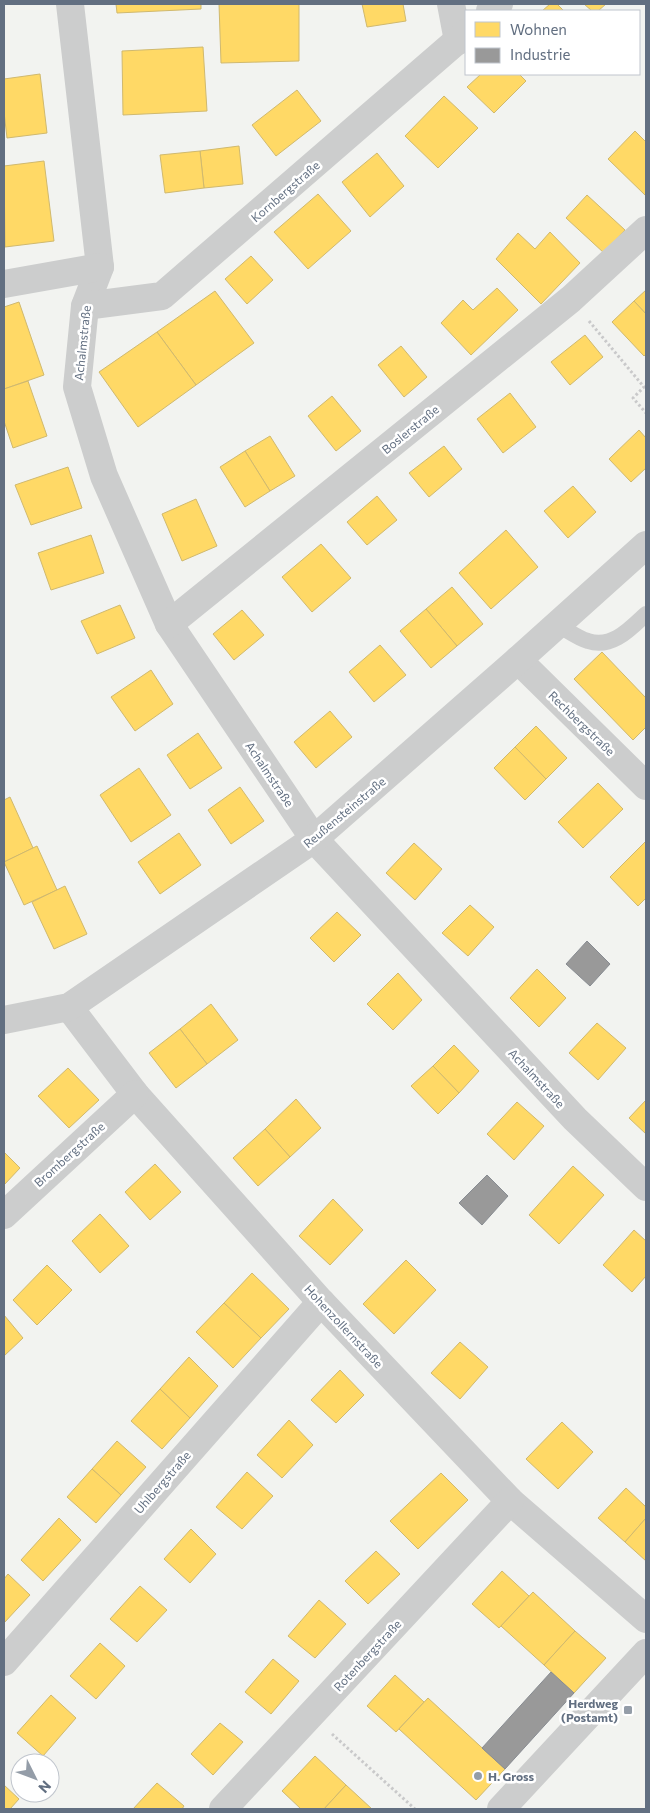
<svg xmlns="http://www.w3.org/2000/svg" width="650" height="1813" viewBox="0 0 650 1813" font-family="Commissioner,sans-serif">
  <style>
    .homes { fill: #ffd966; stroke: #d0b96e }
    .industry { fill: #999; stroke: #888c92 }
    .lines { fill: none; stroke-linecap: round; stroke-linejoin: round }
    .path { stroke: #c9c9ca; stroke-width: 3; stroke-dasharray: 2.5 2.5; stroke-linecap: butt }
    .service { stroke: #cccdcd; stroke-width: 16 }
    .minor { stroke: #cccdcd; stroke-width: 28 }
    .tertiary { stroke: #cccdcd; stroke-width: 28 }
    .poi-dot { fill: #949da8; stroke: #fff; stroke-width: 2 }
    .labels { text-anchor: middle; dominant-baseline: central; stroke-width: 5; stroke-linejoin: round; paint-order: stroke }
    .street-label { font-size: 12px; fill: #626f81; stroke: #fff }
    .poi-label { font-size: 12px; font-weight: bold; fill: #626f81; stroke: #fff; text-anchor: end }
  </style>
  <rect width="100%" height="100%" fill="#f2f3f0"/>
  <g class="homes">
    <path d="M116 4H201V9L117 13Z"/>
    <path d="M219 4H299V61L221 63Z"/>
    <path d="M362 4H403L406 21 367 27Z"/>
    <path d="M550 4H557L564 11H542Z"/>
    <path d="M584 4H606L598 11H592Z"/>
    <path d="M203 47 207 111 123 115 122 51Z"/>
    <path d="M40 74 47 133 7 138 4 112V79Z"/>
    <path d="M481 74H519L526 81 494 113 467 87Z"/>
    <path d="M297 90 321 121 276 156 252 125Z"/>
    <path d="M444 96 478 128 438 168 405 136Z"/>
    <path d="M635 131 646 142V196L608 159Z"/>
    <path d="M239 146 243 184 204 188 200 151Z"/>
    <path d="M200 151 204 188 165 193 160 155Z"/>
    <path d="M377 153 404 186 370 217 342 182Z"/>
    <path d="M44 161 54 241 5 247 4 166Z"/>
    <path d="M318 194 351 231 308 269 274 232Z"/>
    <path d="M587 195 625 230 604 253 566 218Z"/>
    <path d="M550 232 580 263 541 304 496 259 518 233 535 249Z"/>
    <path d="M251 256 273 280 247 304 225 279Z"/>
    <path d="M497 288 518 310 471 355 441 323 463 300 473 310Z"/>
    <path d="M646 290V314L634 301Z"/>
    <path d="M215 291 254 343 196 385 157 332Z"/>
    <path d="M634 301 646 314V354L644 356 612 322Z"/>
    <path d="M19 302 44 375 4 389V307Z"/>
    <path d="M157 332 196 385 138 427 99 372Z"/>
    <path d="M585 335 603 357 570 385 551 362Z"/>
    <path d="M401 346 427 377 404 397 378 365Z"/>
    <path d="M28 381 47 436 13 448 4 421V389Z"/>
    <path d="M510 393 536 427 503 453 477 419Z"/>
    <path d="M332 396 361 431 336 451 308 416Z"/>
    <path d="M639 430 646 438V468L631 482 609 459Z"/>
    <path d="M270 436 295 476 270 491 245 451Z"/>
    <path d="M444 446 462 469 429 497 409 473Z"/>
    <path d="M245 451 270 491 245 507 220 467Z"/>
    <path d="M68 467 82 508 31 525 15 485Z"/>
    <path d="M573 486 596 512 568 538 544 511Z"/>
    <path d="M377 496 397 520 367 545 347 522Z"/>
    <path d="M196 499 217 546 182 561 162 514Z"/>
    <path d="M506 530 538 567 491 609 459 573Z"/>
    <path d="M91 535 104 573 51 590 38 553Z"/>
    <path d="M321 544 351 578 312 612 282 577Z"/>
    <path d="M452 587 483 624 457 646 426 609Z"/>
    <path d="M120 605 135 638 97 654 81 621Z"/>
    <path d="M426 609 457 646 431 668 400 631Z"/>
    <path d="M242 610 264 635 234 660 213 634Z"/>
    <path d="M380 645 406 675 374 702 349 672Z"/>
    <path d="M602 652 646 698V727L633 740 574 679Z"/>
    <path d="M151 670 173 704 135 731 111 697Z"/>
    <path d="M330 711 352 737 316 768 294 742Z"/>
    <path d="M536 726 567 758 546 779 515 747Z"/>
    <path d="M198 733 222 768 190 789 167 755Z"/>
    <path d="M515 747 546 779 525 800 494 768Z"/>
    <path d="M139 768 171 815 131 842 100 795Z"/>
    <path d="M598 783 623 809 583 848 558 822Z"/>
    <path d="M240 787 264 821 231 844 208 810Z"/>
    <path d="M10 797 33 848 4 862V800Z"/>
    <path d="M179 833 201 865 160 894 138 862Z"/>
    <path d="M646 841V898L638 906 610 877Z"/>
    <path d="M414 843 442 869 415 900 386 873Z"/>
    <path d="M37 846 57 890 24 905 4 862Z"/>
    <path d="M65 886 87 934 54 949 32 902Z"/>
    <path d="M470 905 494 927 468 956 442 933Z"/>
    <path d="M337 912 361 935 334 962 310 938Z"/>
    <path d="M537 969 566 998 539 1027 510 998Z"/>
    <path d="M398 973 422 1000 393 1030 367 1004Z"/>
    <path d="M211 1004 238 1040 207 1064 180 1029Z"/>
    <path d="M597 1023 626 1048 598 1080 569 1053Z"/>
    <path d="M180 1029 207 1064 176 1088 149 1053Z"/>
    <path d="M454 1045 479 1071 459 1093 433 1066Z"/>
    <path d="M433 1066 459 1093 438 1114 411 1086Z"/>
    <path d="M68 1068 99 1100 69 1128 38 1096Z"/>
    <path d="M296 1099 321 1128 290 1157 265 1129Z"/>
    <path d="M646 1100V1134L629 1118Z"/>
    <path d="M517 1102 544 1126 514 1160 487 1134Z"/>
    <path d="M265 1129 290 1157 258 1186 233 1158Z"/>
    <path d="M4 1152 20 1168 4 1185Z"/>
    <path d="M155 1164 181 1192 150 1220 125 1192Z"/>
    <path d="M573 1166 604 1195 559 1244 529 1215Z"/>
    <path d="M333 1199 363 1230 330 1265 299 1236Z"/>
    <path d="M100 1214 129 1246 100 1273 72 1241Z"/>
    <path d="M634 1230 646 1241V1276L632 1292 603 1265Z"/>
    <path d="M406 1260 436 1290 394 1334 363 1304Z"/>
    <path d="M47 1265 72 1290 37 1325 13 1300Z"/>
    <path d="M252 1273 289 1309 261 1338 224 1303Z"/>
    <path d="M224 1303 261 1338 233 1368 196 1332Z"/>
    <path d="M4 1315 23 1338 4 1356Z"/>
    <path d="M460 1342 488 1367 460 1399 431 1373Z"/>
    <path d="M189 1357 218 1386 190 1418 160 1389Z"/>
    <path d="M340 1370 364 1395 336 1423 311 1400Z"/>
    <path d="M160 1389 190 1418 162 1449 131 1421Z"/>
    <path d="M289 1420 313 1445 282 1478 257 1455Z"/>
    <path d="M562 1422 593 1452 558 1489 526 1459Z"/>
    <path d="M117 1441 146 1467 121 1495 92 1469Z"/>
    <path d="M92 1469 121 1495 96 1523 67 1497Z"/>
    <path d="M247 1472 273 1496 242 1529 216 1507Z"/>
    <path d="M441 1473 468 1500 418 1549 390 1521Z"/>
    <path d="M626 1488 646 1507V1518L625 1542 598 1518Z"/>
    <path d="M59 1518 81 1540 43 1581 21 1560Z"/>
    <path d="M646 1518V1561L625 1542Z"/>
    <path d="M191 1529 216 1554 190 1583 164 1559Z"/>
    <path d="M376 1551 400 1574 368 1604 345 1581Z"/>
    <path d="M502 1571 529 1596 499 1628 472 1604Z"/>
    <path d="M8 1574 30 1595 4 1623V1579Z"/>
    <path d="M140 1586 167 1610 137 1642 110 1619Z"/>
    <path d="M533 1592 575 1631 544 1665 501 1626Z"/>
    <path d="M319 1600 346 1624 315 1658 288 1636Z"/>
    <path d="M575 1631 606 1658 574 1693 544 1665Z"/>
    <path d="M100 1643 125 1666 96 1699 70 1676Z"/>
    <path d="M273 1659 299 1681 271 1714 245 1692Z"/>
    <path d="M395 1675 424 1702 396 1732 367 1706Z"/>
    <path d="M51 1695 76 1718 43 1756 17 1733Z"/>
    <path d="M428 1698 505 1769 476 1800 399 1729Z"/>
    <path d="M220 1723 243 1742 213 1775 191 1754Z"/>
    <path d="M315 1756 346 1785 324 1809H301L282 1791Z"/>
    <path d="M157 1783 184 1806 182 1809H133Z"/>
    <path d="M4 1785 19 1799 10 1809H4Z"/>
    <path d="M346 1785 372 1809H324Z"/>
  </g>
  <g class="industry">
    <path d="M587 941 610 964 590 986 566 964Z"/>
    <path d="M487 1175 508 1196 482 1225 459 1203Z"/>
    <path d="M551 1672 574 1693 505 1769 482 1748Z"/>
  </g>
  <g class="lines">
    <g class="path">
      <path d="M589 321 644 387 633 398 646 413"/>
      <path d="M332 1734 415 1809"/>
    </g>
    <path class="service" d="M556 624C566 629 577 638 588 641 612 649 630 629 646 614"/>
    <g class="minor">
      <path d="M70 4 100 267 85 306 77 387 104 476 169 624 314 839 575 1119 646 1187"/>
      <path d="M451 4 458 41"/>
      <path d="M490 11 499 4"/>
      <path d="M4 284 100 267"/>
      <path d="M85 306 162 296 466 33"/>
      <path d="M169 624 571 299 646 230"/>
      <path d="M518 660 646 786"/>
      <path d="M69 1007 135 1094 321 1302 510 1501 646 1619"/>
      <path d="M4 1215 135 1094"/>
      <path d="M4 1662 321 1302"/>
      <path d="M223 1809 510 1501"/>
    </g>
    <g class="tertiary">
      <path d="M4 1020 69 1007 314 839 518 660 646 545"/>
      <path d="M501 1809 646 1653"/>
    </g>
  </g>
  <g class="poi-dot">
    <rect x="623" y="1705" width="10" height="10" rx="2.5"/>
    <circle cx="478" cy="1776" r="5"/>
  </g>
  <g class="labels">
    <g class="street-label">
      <text transform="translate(285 191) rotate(-41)">Kornbergstraße</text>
      <text transform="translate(82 343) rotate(-84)">Achalmstraße</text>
      <text transform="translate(410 429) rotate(-39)">Boslerstraße</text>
      <text transform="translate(582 723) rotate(44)">Rechbergstraße</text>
      <text transform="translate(270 774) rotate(56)">Achalmstraße</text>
      <text transform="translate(344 812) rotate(-40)">Reußensteinstraße</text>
      <text transform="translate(537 1078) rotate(47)">Achalmstraße</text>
      <text transform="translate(69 1154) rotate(-42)">Brombergstraße</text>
      <text transform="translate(344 1326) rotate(47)">Hohenzollernstraße</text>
      <text transform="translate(162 1482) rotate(-49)">Uhlbergstraße</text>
      <text transform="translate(367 1655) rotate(-47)">Rotenbergstraße</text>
    </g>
    <g class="poi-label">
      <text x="618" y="1703">Herdweg<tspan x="618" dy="14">(Postamt)</tspan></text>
      <text x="488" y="1776" text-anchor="start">H. Gross</text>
    </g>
  </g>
  <rect width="650" height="1813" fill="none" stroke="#626f81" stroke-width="10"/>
  <rect x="465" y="10" width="175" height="65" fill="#ffffff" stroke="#c0c5cd"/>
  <rect x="475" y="22" width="25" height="15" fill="#ffd966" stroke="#c0c5cd"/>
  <text x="510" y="35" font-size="15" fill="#626f81">Wohnen</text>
  <rect x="475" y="48" width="25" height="15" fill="#999999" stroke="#c0c5cd"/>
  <text x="510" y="60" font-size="15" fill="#626f81">Industrie</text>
  <g transform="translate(35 1778) rotate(132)"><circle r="24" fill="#ffffff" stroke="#c0c5cd"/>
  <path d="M0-4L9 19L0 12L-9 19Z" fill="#949da8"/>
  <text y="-8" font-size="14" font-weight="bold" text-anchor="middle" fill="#626f81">N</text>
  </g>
</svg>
